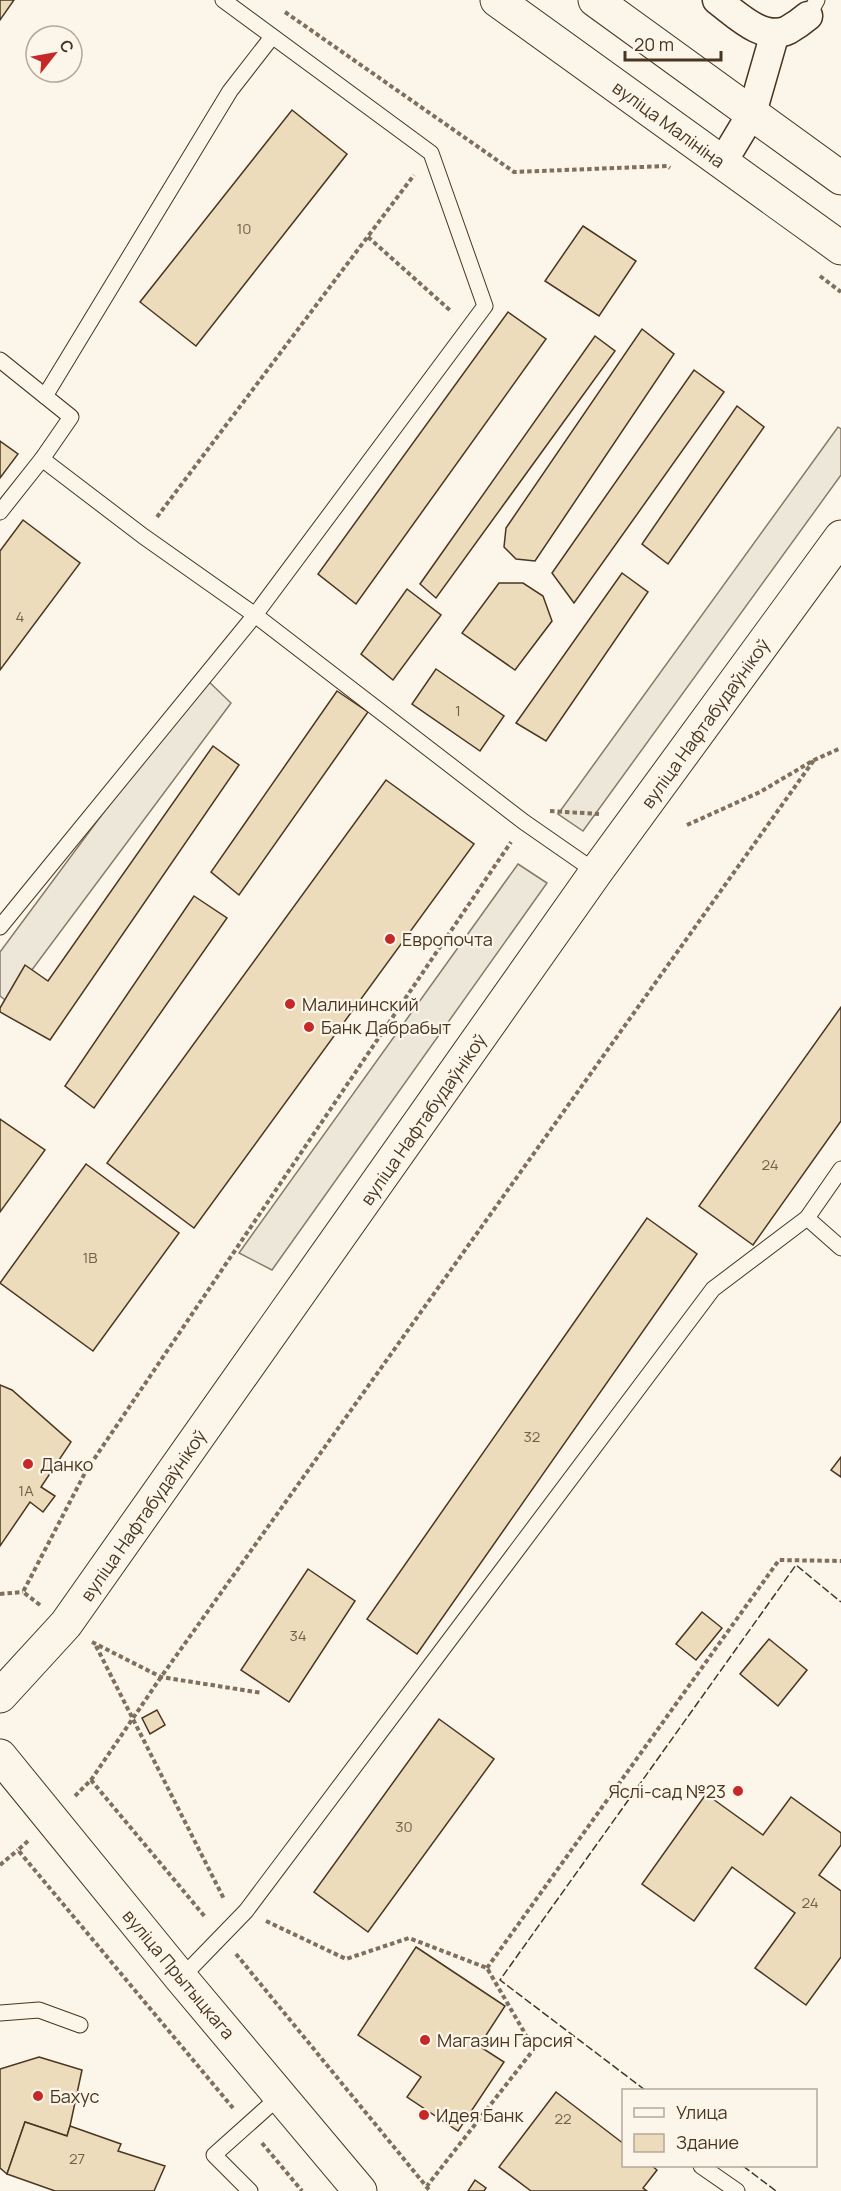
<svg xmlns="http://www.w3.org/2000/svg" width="841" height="2191" viewBox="0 0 841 2191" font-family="Manrope,sans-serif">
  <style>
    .parking { fill: #ede7d9; stroke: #887966; stroke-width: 1.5 }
    .building { fill: #ecdcbc; stroke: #4a3520; stroke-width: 1.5 }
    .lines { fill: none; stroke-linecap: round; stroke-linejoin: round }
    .service-casing { stroke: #4a3520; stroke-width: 17 }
    .minor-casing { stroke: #4a3520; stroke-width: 31 }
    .tertiary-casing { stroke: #4a3520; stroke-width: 35 }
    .secondary-casing { stroke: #4a3520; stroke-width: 35 }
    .path { stroke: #7f6f5c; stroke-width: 4; stroke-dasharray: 4.5 3; stroke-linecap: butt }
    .service { stroke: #fbf6e9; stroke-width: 15 }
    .minor { stroke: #fbf6e9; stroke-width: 28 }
    .tertiary { stroke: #fbf6e9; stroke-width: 33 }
    .secondary { stroke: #fbf6e9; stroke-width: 33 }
    .fence { stroke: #4a3520; stroke-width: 1.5; stroke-dasharray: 8 3; stroke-linecap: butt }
    .poi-dot { fill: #c62828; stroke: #fbf6e9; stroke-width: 2 }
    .labels { text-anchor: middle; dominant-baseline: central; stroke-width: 4.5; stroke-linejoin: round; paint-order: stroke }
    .number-label { font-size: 15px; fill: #725f47 }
    .street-label { font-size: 18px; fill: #4a3520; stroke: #fbf6e9 }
    .poi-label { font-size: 18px; fill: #4a3520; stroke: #fbf6e9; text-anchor: start }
  </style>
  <rect width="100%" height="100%" fill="#fbf6e9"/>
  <g class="parking">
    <path d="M838 427 841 429V475L583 831 558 814Z"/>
    <path d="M204 677 231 703 8 1002 0 996V952Z"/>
    <path d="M518 864 547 883 272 1270 239 1253Z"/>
  </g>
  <g class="building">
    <path d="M0 0H14L0 20Z"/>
    <path d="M292 110 347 154 196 346 140 302Z"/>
    <path d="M583 226 636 261 599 316 545 281Z"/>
    <path d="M508 312 546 339 356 604 318 574Z"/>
    <path d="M642 329 674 354 535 561 516 559 504 547 506 528Z"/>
    <path d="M595 336 615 351 436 598 420 584Z"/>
    <path d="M694 370 724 392 574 603 552 573Z"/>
    <path d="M737 406 764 427 668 564 642 544Z"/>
    <path d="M0 441 18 454 0 478Z"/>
    <path d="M23 520 80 563 0 670V551Z"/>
    <path d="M622 573 648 592 546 741 516 723Z"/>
    <path d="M499 583H523L543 596 552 621 515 670 462 633Z"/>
    <path d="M407 589 441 615 393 680 361 654Z"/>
    <path d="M436 669 504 716 480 751 412 704Z"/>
    <path d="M337 691 368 712 239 895 211 872Z"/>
    <path d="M213 746 239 765 50 1040 0 1012V1008L25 965 48 981Z"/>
    <path d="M386 780 474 844 194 1228 107 1163Z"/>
    <path d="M194 896 227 918 94 1108 65 1086Z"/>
    <path d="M841 1007V1121L753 1245 699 1206Z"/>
    <path d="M0 1119 45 1150 0 1212Z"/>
    <path d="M86 1164 179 1233 93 1351 0 1283Z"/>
    <path d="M647 1218 697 1254 417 1654 367 1619Z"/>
    <path d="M0 1385 12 1390 71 1442 41 1487 55 1496 43 1512 30 1502 0 1546Z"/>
    <path d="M841 1457V1477L831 1470Z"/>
    <path d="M308 1569 355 1601 289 1702 241 1670Z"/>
    <path d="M702 1612 722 1628 696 1660 676 1644Z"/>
    <path d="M769 1639 807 1670 778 1706 740 1674Z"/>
    <path d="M157 1710 165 1725 150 1734 142 1718Z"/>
    <path d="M439 1719 494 1759 368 1932 314 1892Z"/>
    <path d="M706 1794 763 1835 791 1797 841 1833V1845L819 1875 841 1891V1957L806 2005 755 1968 795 1913 732 1867 694 1921 642 1884Z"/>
    <path d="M416 1947 505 2006 479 2046 504 2062 458 2131 407 2097 421 2077 358 2035Z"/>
    <path d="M39 2057 82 2070 70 2126 67 2136 25 2122 7 2174 0 2168V2069Z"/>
    <path d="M556 2092 624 2144V2166H652L657 2170 643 2188 647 2191H531L499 2167Z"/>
    <path d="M25 2122 67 2136 70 2126 121 2144 118 2151 165 2166 154 2191H55L7 2174Z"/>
    <path d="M475 2180 486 2188 484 2191H468Z"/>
  </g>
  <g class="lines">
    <defs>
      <g id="service">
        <path d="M808 16 817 0"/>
        <path d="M0 360 71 417 42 459 143 536 255 615 524 822 596 872"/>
        <path d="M45 396 230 91 272 37"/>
        <path d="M0 512 42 459"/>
        <path d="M0 927 255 615 485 306 431 153 223 0"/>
        <path d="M807 1218 841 1248"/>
        <path d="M181 1978 246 1911 713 1289 807 1218 841 1169"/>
        <path d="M0 2013 39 2010 80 2025"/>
        <path d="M701 2166 737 2191"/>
        <path d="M250 2191 214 2155 280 2096"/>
      </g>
      <g id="minor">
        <path d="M717 0C736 14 763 42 788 30 795 26 802 21 808 16"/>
        <path d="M722 163 752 113 775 33"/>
      </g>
      <path id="tertiary" d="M0 1756 181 1978 360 2191"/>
      <g id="secondary">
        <path d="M497 0 841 248"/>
        <path d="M595 0 841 178"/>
        <path d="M0 1696 66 1624 596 872 841 537"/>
      </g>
    </defs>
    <use href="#service" class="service-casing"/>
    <use href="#minor" class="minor-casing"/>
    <use href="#tertiary" class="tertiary-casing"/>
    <use href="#secondary" class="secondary-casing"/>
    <g class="path">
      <path d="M285 12 514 172 667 166 670 168"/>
      <path d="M368 237 452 312"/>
      <path d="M820 276 841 292"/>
      <path d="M157 517 414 175"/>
      <path d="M550 811 599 814"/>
      <path d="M687 825 760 792 814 760 841 748"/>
      <path d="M0 1594 23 1592"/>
      <path d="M40 1605 23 1592 86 1471 511 842"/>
      <path d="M92 1642 161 1677 262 1693"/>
      <path d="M96 1646 224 1899"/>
      <path d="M91 1780 161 1677 814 760"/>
      <path d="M75 1796 91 1780 206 1918"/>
      <path d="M28 1841 18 1850 233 2108"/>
      <path d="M0 1865 18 1850"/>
      <path d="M266 1921 346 1959 409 1938 487 1968 534 2049 427 2186"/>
      <path d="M236 1954 430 2191"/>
      <path d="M487 1968 779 1560 841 1561"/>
      <path d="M262 2143 302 2191"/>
    </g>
    <use href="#service" class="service"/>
    <use href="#minor" class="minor"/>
    <use href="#tertiary" class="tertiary"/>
    <use href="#secondary" class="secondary"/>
    <g class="fence">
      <path d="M645 2090 500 1980 796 1565 841 1602"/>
      <path d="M743 2166 776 2191"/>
    </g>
  </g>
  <g class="poi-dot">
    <circle cx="390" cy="939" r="6"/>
    <circle cx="290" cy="1004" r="6"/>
    <circle cx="309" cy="1027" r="6"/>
    <circle cx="28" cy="1464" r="6"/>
    <circle cx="738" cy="1791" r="6"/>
    <circle cx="425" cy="2040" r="6"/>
    <circle cx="38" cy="2096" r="6"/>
    <circle cx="424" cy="2115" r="6"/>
  </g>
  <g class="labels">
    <g class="number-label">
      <text x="244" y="228">10</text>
      <text x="20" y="616">4</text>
      <text x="458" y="710">1</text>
      <text x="770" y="1164">24</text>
      <text x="90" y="1257">1В</text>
      <text x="532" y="1436">32</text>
      <text x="26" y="1490">1А</text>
      <text x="298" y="1635">34</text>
      <text x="404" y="1826">30</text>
      <text x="810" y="1902">24</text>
      <text x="563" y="2118">22</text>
      <text x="77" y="2158">27</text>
    </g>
    <g class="street-label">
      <text transform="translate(669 124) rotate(36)">вуліца Малініна</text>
      <text transform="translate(705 723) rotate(-54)">вуліца Нафтабудаўнікоў</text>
      <text transform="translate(423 1119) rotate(-55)">вуліца Нафтабудаўнікоў</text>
      <text transform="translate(143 1515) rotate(-55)">вуліца Нафтабудаўнікоў</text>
      <text transform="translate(179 1974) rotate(50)">вуліца Прытыцкага</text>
    </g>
    <g class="poi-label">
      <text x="402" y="939">Европочта</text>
      <text x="302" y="1004">Малининский</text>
      <text x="321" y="1027">Банк Дабрабыт</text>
      <text x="40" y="1464">Данко</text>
      <text x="726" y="1791" text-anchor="end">Яслі-сад №23</text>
      <text x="437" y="2040">Магазин Гарсия</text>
      <text x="50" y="2096">Бахус</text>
      <text x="436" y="2115">Идея Банк</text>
    </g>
  </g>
  <rect x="622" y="2089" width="195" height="78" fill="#fbf6e9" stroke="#b4a999" stroke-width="1.5"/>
  <rect x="634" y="2108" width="30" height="9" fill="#fbf6e9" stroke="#b4a999" stroke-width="1.5"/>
  <text x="676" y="2119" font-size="18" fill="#4a3520">Улица</text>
  <rect x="634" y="2134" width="30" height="18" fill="#ecdcbc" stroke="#b4a999" stroke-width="1.5"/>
  <text x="676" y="2149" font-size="18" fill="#4a3520">Здание</text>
  <g transform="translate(54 54) rotate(59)"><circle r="28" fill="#fbf6e9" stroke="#b4a999" stroke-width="1.5"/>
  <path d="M0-4.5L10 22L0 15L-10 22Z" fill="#c62828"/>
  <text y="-9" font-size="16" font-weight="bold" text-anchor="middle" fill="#4a3520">С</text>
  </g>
  <path d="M625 51v9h96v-9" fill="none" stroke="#4a3520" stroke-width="3"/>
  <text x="634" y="51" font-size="18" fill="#4a3520" stroke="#fbf6e9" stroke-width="4.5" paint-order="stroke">20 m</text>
</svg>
